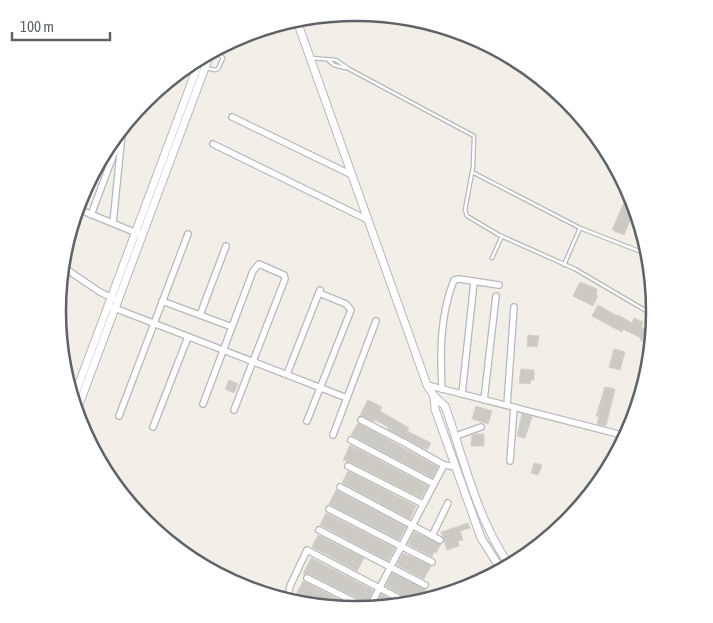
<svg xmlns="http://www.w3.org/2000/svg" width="713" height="623" viewBox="0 0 713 623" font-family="'Asap Condensed',sans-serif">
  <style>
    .building { fill: #cccac5; stroke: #d6d1c6 }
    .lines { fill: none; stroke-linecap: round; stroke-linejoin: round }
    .service-casing { stroke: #b5b8bc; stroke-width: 5 }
    .minor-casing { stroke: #b5b8bc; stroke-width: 8 }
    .tertiary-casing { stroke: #b5b8bc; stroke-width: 9 }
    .service { stroke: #fff; stroke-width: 2.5 }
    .minor { stroke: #fff; stroke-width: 5.5 }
    .tertiary { stroke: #fff; stroke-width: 7 }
    .rim { fill: none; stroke: #5f6368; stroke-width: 2.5 }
  </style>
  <rect width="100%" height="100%" fill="#f1efe8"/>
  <g class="building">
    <path d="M629 191 633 197 635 209 624 235 612 230Z"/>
    <path d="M580 282 597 289 596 295 598 296 593 306 573 296Z"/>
    <path d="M598 305 617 316 618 315 632 323 634 318 643 322 641 327 651 332 649 344 640 340 641 338 623 329 622 332 592 316Z"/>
    <path d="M528 335 539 336 537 347 527 346Z"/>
    <path d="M614 349 625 352 620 370 609 367Z"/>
    <path d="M521 369 534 370V380H531L530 384 519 383Z"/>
    <path d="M229 380 238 384 234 393 225 389Z"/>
    <path d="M605 387 615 389 606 426 597 424 599 416H596Z"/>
    <path d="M368 400 382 407 380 411 409 428 407 431 431 443 427 450 387 429 388 427 375 420 374 422 360 415Z"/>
    <path d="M476 406 492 411 488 424 472 419Z"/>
    <path d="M522 414 532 417 525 438 517 436Z"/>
    <path d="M358 423 438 467 432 478 351 435Z"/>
    <path d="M475 434H484V446H471L472 435Z"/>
    <path d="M350 445 428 486 421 498 350 462 343 460Z"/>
    <path d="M534 463 542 465 538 475 531 473Z"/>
    <path d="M348 471 416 506 410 519 342 483Z"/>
    <path d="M336 490 406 527 399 540 329 504Z"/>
    <path d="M326 513 395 548 388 561 320 525Z"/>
    <path d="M468 523 470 528 460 531 463 540 458 541 459 546 447 550 441 532Z"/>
    <path d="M414 532 441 544 436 553 434 552 432 557 408 544Z"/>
    <path d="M318 535 364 558 357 571 312 547Z"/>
    <path d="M403 553 431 566 424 579 397 565Z"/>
    <path d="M311 558 373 590 367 603 309 574H303Z"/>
    <path d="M392 573 426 589 422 597 409 600 406 597 386 586Z"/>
    <path d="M303 581 305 582 360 610H356L300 599 295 597Z"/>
    <path d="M381 594 397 602 375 607Z"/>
  </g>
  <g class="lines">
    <defs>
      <g id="service">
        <path d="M311 58 336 60 349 69 474 136 473 167 465 210 467 216 499 235 575 269 655 316"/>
        <path d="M328 60 334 65 345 68"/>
        <path d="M206 68 215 70 218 69 223 58 217 52"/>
        <path d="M472 172 580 228 644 253"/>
        <path d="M492 258 502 236"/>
        <path d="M564 265 580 228"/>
        <path d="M651 314V289"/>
      </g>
      <g id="minor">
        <path d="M232 117 352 175"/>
        <path d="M213 144 368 220"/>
        <path d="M78 209 139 234"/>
        <path d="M91 215 119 140"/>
        <path d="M113 223 122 134"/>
        <path d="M66 269 100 292 114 299"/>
        <path d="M162 301 232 327"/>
        <path d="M109 306 347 398"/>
        <path d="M200 315 226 246"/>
        <path d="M287 374 320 290"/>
        <path d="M427 385 626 436"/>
        <path d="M442 389C440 352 440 315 454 280L459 279 499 285"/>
        <path d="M462 394 474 282"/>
        <path d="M484 400 496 296"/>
        <path d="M203 404 253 271 259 264 284 275 285 279 234 410"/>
        <path d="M507 405 514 307"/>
        <path d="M119 416 188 234"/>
        <path d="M361 420 405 443 444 465 456 467"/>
        <path d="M307 421 351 310 346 304 319 293"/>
        <path d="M153 427 188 337"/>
        <path d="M333 435 376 321"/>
        <path d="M456 436 481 427"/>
        <path d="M351 440 434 484"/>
        <path d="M510 461 514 407"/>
        <path d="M348 466 423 504"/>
        <path d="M340 487 440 540"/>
        <path d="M329 509 432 562"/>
        <path d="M319 530 425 585"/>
        <path d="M432 536 448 503"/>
        <path d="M307 578 367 608"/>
        <path d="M288 597 290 586 307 550 404 601"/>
        <path d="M369 608 444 465"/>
      </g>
      <g id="tertiary">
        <path d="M298 24 427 385 434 396 445 406C463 456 477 519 508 563"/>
        <path d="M434 396 435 409 481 538 500 568"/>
        <path d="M74 397 198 65"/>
        <path d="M77 410 209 57"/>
      </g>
    </defs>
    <use href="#service" class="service-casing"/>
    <use href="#minor" class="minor-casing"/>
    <use href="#tertiary" class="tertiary-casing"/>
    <use href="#service" class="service"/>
    <use href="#minor" class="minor"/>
    <use href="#tertiary" class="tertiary"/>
  </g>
  <path d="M0 0H713V623H0ZM66 311a290 290 0 1 1 580 0a290 290 0 1 1-580 0Z" fill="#fff" fill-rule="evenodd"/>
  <path class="rim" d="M66 311a290 290 0 1 1 580 0a290 290 0 1 1-580 0Z"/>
  <path d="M12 32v8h98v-8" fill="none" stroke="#5f6368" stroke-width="2.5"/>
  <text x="20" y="32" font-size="15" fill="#5f6368" stroke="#ffffff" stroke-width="4" paint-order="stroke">100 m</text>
</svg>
